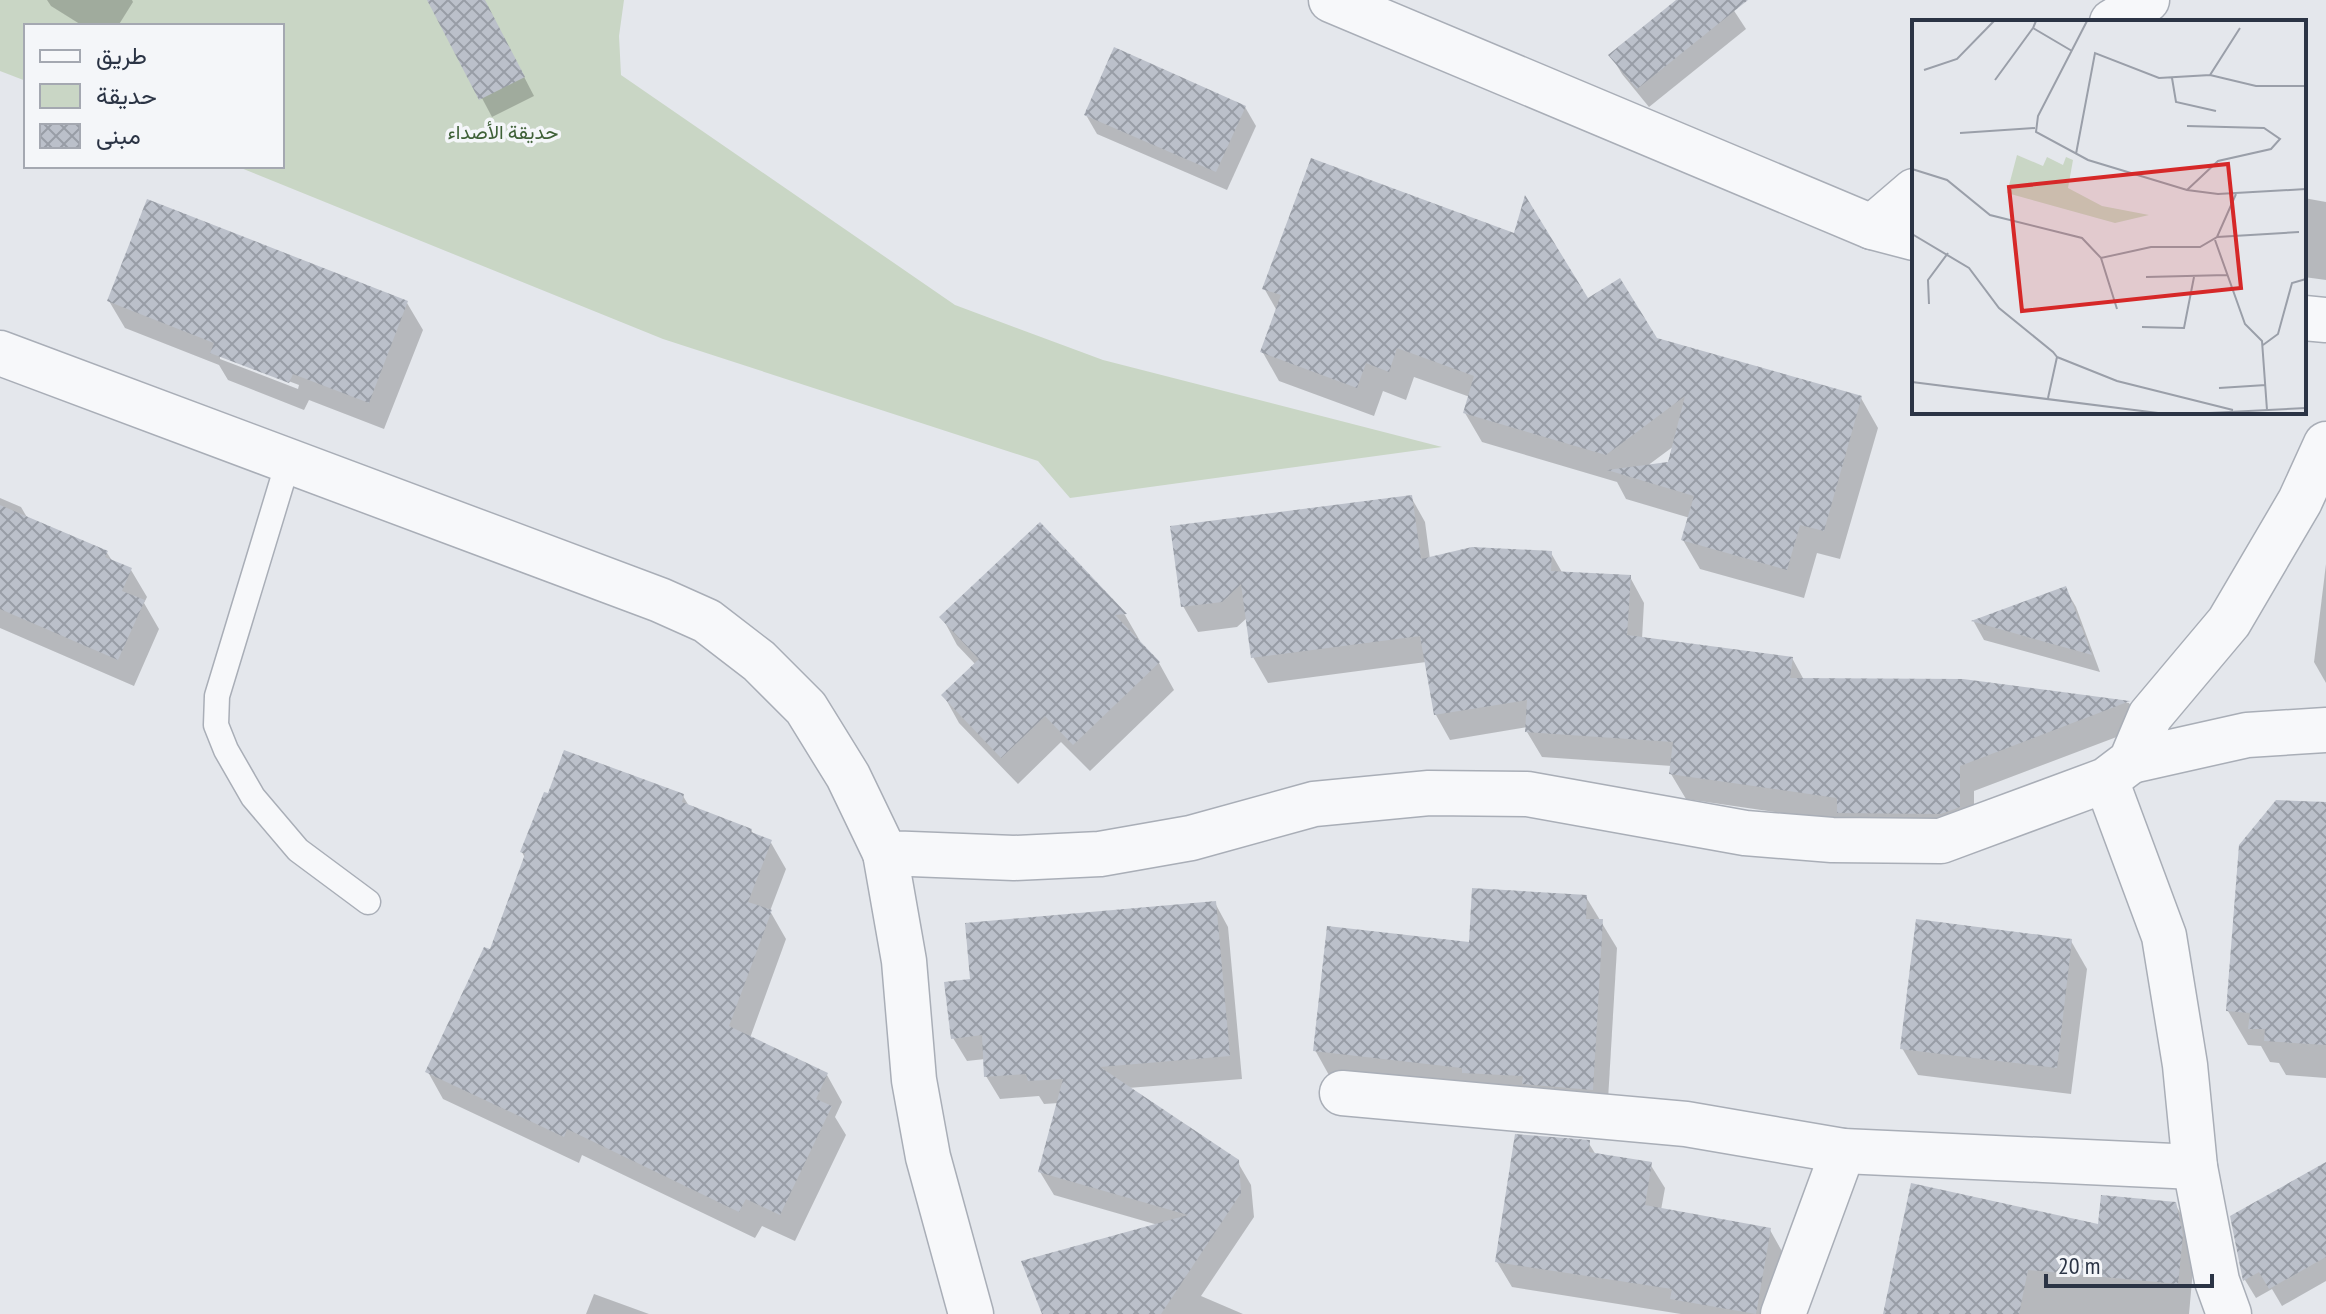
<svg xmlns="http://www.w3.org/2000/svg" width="2326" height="1314" viewBox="0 0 2326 1314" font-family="'PT Sans Narrow',Vazirmatn,sans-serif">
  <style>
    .park { fill: #c9d6c5 }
    .shadow { fill: #0003; fill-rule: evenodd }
    .building { fill: url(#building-cross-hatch) }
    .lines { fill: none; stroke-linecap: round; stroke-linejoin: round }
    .service-casing { stroke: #a9aeb7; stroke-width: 27 }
    .minor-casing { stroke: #a9aeb7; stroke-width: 47 }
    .service { stroke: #f7f8fa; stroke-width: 24 }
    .minor { stroke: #f7f8fa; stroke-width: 44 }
    .labels { text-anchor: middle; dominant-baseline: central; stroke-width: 7; stroke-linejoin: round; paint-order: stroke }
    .park-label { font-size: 20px; fill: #3f6138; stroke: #f4f6f9 }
    .inset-road { fill: none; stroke: #9a9fa9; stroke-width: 2 }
    .view { fill: #d62828; fill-opacity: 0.15; stroke: #d62828; stroke-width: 4 }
    .inset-edge { fill: none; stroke: #2b3445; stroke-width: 4 }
  </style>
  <defs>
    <pattern id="building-cross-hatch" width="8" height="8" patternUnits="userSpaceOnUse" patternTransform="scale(2)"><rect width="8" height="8" fill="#bbc0ca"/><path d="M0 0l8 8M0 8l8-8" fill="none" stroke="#989da6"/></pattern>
  </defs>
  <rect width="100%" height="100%" fill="#e4e7ec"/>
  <path class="park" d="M0 0H624L619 36 621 75 955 305 1103 360 1442 447 1070 498 1038 461 663 339 236 166H282V26H26V81L0 71Z"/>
  <g class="shadow">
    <path d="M47 0H132L133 2 118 26H83L51 6Z"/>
    <path d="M430 0H484L534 96 492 117Z"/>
    <path d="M1679 0H1727L1746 29 1649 107 1622 74 1611 55Z"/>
    <path d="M1245 107 1256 126 1227 190 1097 134 1086 115Z"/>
    <path d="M2304 198 2326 202V280L2304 277Z"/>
    <path d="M1264 288 1588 301 1656 340 1861 398 1878 428 1840 559 1817 553 1804 598 1700 569 1683 540 1690 518 1626 499 1617 482 1482 442 1465 413 1470 397 1414 377 1406 400 1383 391 1374 416 1279 381 1262 351 1277 311ZM1674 446 1669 464 1647 466Z"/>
    <path d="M109 301 407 303 423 330 384 429 309 400 304 410 228 380 219 365 125 328ZM220 355 299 385 298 389 220 359Z"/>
    <path d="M1411 497 1425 522 1430 559 1551 553 1563 574 1630 577 1644 603 1642 639 1792 658 1804 680 1963 681 2129 703 2143 727 1974 791V833L1844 822 1686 799 1671 774 1672 766 1542 757 1527 732 1528 727 1450 740 1436 715 1426 662 1268 683 1253 657 1248 617 1237 627 1198 632 1183 606Z"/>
    <path d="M0 498 21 507 28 519 107 553 113 562 131 570 147 597 144 603 159 629 134 686 0 628Z"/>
    <path d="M1039 524 1125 615 1140 641H1138L1159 663 1174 690 1090 771 1061 742 1018 784 959 723 944 696 976 665 957 645 942 617Z"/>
    <path d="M2326 564V683L2314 662Z"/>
    <path d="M2065 588 2076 607 2100 672 1984 640 1974 622Z"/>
    <path d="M683 796 689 806 751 830 754 835 770 841 786 869 770 911 786 939 750 1038 827 1075 842 1102 835 1117 846 1135 795 1241 762 1226 755 1238 582 1155 579 1163 443 1099 428 1072 491 952 525 858 522 852Z"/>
    <path d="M2326 804V1078L2286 1075 2279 1063 2270 1062 2261 1046 2248 1045 2228 1011Z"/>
    <path d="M1586 897 1617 948 1607 1117 1330 1077 1315 1050Z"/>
    <path d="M1215 903 1228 927 1242 1079 1128 1088 1237 1161 1251 1185 1254 1217 1201 1296 1243 1314H1044L1158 1225 1054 1195 1040 1172 1059 1103 1044 1104 1039 1096 1000 1099 986 1076 985 1059 967 1061 953 1038 972 981Z"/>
    <path d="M2071 941 2087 969 2071 1094 1918 1075 1902 1048Z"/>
    <path d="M1588 1142 1596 1155 1650 1164 1665 1188 1661 1210 1770 1230 1784 1255 1773 1314H1681L1512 1287 1497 1262Z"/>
    <path d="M2326 1164V1281L2282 1306 2272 1289 2256 1298 2245 1280 2232 1217Z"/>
    <path d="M2175 1204 2188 1226 2194 1259 2189 1314H1889L2100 1226Z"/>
    <path d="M594 1294 649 1314H586Z"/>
  </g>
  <g class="building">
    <path d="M427 0H485L525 77 479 100Z"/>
    <path d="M1676 0H1748L1637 89 1608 55Z"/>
    <path d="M1114 47 1246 106 1216 172 1084 115Z"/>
    <path d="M1311 158 1514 233 1525 195 1588 298 1620 278 1657 338 1862 396 1824 531 1800 525 1787 570 1681 540 1694 496 1607 470 1668 462 1685 396 1606 455 1463 413 1474 376 1397 348 1389 372 1366 363 1357 388 1260 352 1281 295 1262 289Z"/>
    <path d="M147 199 408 301 369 403 293 374 289 383 210 353 214 343 107 301Z"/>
    <path d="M1412 495 1421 559 1472 547 1552 551 1551 571 1631 575 1627 635 1793 657 1790 678 1963 679 2130 701 1960 766V807L1941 814 1837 813V798L1669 774 1673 742 1525 732 1527 700 1434 715 1420 636 1251 658 1241 584 1222 602 1181 607 1170 526Z"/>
    <path d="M0 505 108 551 105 557 132 568 122 591 145 600 118 660 0 609Z"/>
    <path d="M1040 522 1127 614 1115 615 1160 662 1073 745 1045 716 1001 758 941 695 979 659 939 617Z"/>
    <path d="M2066 586 2092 655 1971 621Z"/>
    <path d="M564 750 684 794 682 802 752 829 751 832 772 840 748 902 772 910 729 1026 828 1073 816 1099 832 1106 780 1215 746 1199 739 1212 567 1129 564 1137 425 1072 484 947 490 949 525 854 520 852 544 792 548 793Z"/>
    <path d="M2276 800 2326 802V1045L2264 1041 2265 1029H2248L2250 1013 2226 1011 2239 845Z"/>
    <path d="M1472 888 1587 895 1586 919H1603L1593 1090 1522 1084 1523 1076 1462 1073V1068L1313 1051 1327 926 1469 942Z"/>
    <path d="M1216 901 1230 1056 1100 1067 1239 1160 1241 1193 1161 1314H1042L1021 1261 1188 1215 1038 1172 1063 1079 1028 1081 1026 1074 984 1077 982 1035 951 1039 944 982 970 979 965 923Z"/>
    <path d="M1916 919 2072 939 2057 1068 1900 1049Z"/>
    <path d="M1515 1134 1590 1140 1589 1152 1652 1162 1645 1205 1771 1228 1756 1314 1670 1299 1672 1289 1495 1262Z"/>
    <path d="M2326 1162V1257L2269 1289 2259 1272 2243 1281 2230 1216Z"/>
    <path d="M1911 1183 2098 1224 2101 1195 2176 1202 2183 1235 2178 1284 2028 1270 2019 1314H1883Z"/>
  </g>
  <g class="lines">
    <defs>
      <path id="service" d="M288 462 217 696 216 725 226 750 253 797 298 850 368 902"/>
      <g id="minor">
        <path d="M1331 0 1872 227 1914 238"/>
        <path d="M2112 22 2147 0"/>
        <path d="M1872 227 1914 191"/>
        <path d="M2304 318 2326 320"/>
        <path d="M0 353 660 600 707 621 759 661 806 708 848 776 885 853 1014 858 1100 854 1191 838 1314 804 1429 793 1527 794 1745 833 1832 840 1941 841 2106 780 2131 761 2150 716 2229 622 2300 501 2326 444"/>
        <path d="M2131 761 2247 735 2326 730"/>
        <path d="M2106 780 2164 936 2185 1065 2195 1167 2217 1281 2229 1314"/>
        <path d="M885 853 904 961 914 1080 928 1157 971 1314"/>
        <path d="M1342 1093 1686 1124 1843 1151 2195 1167"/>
        <path d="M1783 1314 1843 1151"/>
      </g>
    </defs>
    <use href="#service" class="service-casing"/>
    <use href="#minor" class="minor-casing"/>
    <use href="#service" class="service"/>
    <use href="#minor" class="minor"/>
  </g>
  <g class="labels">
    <g class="park-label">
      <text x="503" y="132">حديقة الأصداء</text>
    </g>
  </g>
  <g transform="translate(1912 20)">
    <rect width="394" height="394" fill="#e4e7ec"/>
    <path d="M105 135 131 146 135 137 151 145 154 137 161 140 156 168 190 186 237 195 203 203 95 173Z" fill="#c9d6c5"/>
    <path class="inset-road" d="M124 1 121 8 160 31M175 1 126 96 124 112 176 140 275 170 306 174 394 169M12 50 45 39 82 1M298 55 344 66H392M260 58 264 82 304 91M83 60 121 8M275 106 352 108 368 119 359 129 306 141 275 170M48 113 123 108M164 134 183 33 247 58 298 55 328 8M0 149 35 160 78 195 170 218 189 238 239 227H288L305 217 324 174M0 214 57 248 87 288 141 332 145 337 136 378M305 217 387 212M303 220 333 304 350 321 355 390M189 238 205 289M234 257 315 255M17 284 16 260 36 233M230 307 272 308 282 257M351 325 366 314 380 263 394 259M145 337 205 361 321 390M0 362 246 393M307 368 354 365M297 393 394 388"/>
    <path class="view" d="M316 144 329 268 110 291 97 167Z"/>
    <rect width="394" height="394" class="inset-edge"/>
  </g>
  <rect x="24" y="24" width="260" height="144" fill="#f4f6f9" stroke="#a4a8b1" stroke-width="2"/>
  <rect x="40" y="50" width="40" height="12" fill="#f7f8fa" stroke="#a4a8b1" stroke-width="2"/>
  <text x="96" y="64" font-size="24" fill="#2b3445">طريق</text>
  <rect x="40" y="84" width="40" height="24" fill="#c9d6c5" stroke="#a4a8b1" stroke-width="2"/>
  <text x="96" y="104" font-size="24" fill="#2b3445">حديقة</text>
  <rect x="40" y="124" width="40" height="24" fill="url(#building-cross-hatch)" stroke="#a4a8b1" stroke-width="2"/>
  <text x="96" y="144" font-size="24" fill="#2b3445">مبنى</text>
  <path d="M2046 1274v12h166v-12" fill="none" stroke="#2b3445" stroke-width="4"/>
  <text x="2058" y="1274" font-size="24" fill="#2b3445" stroke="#f4f6f9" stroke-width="6" paint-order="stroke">20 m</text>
</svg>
